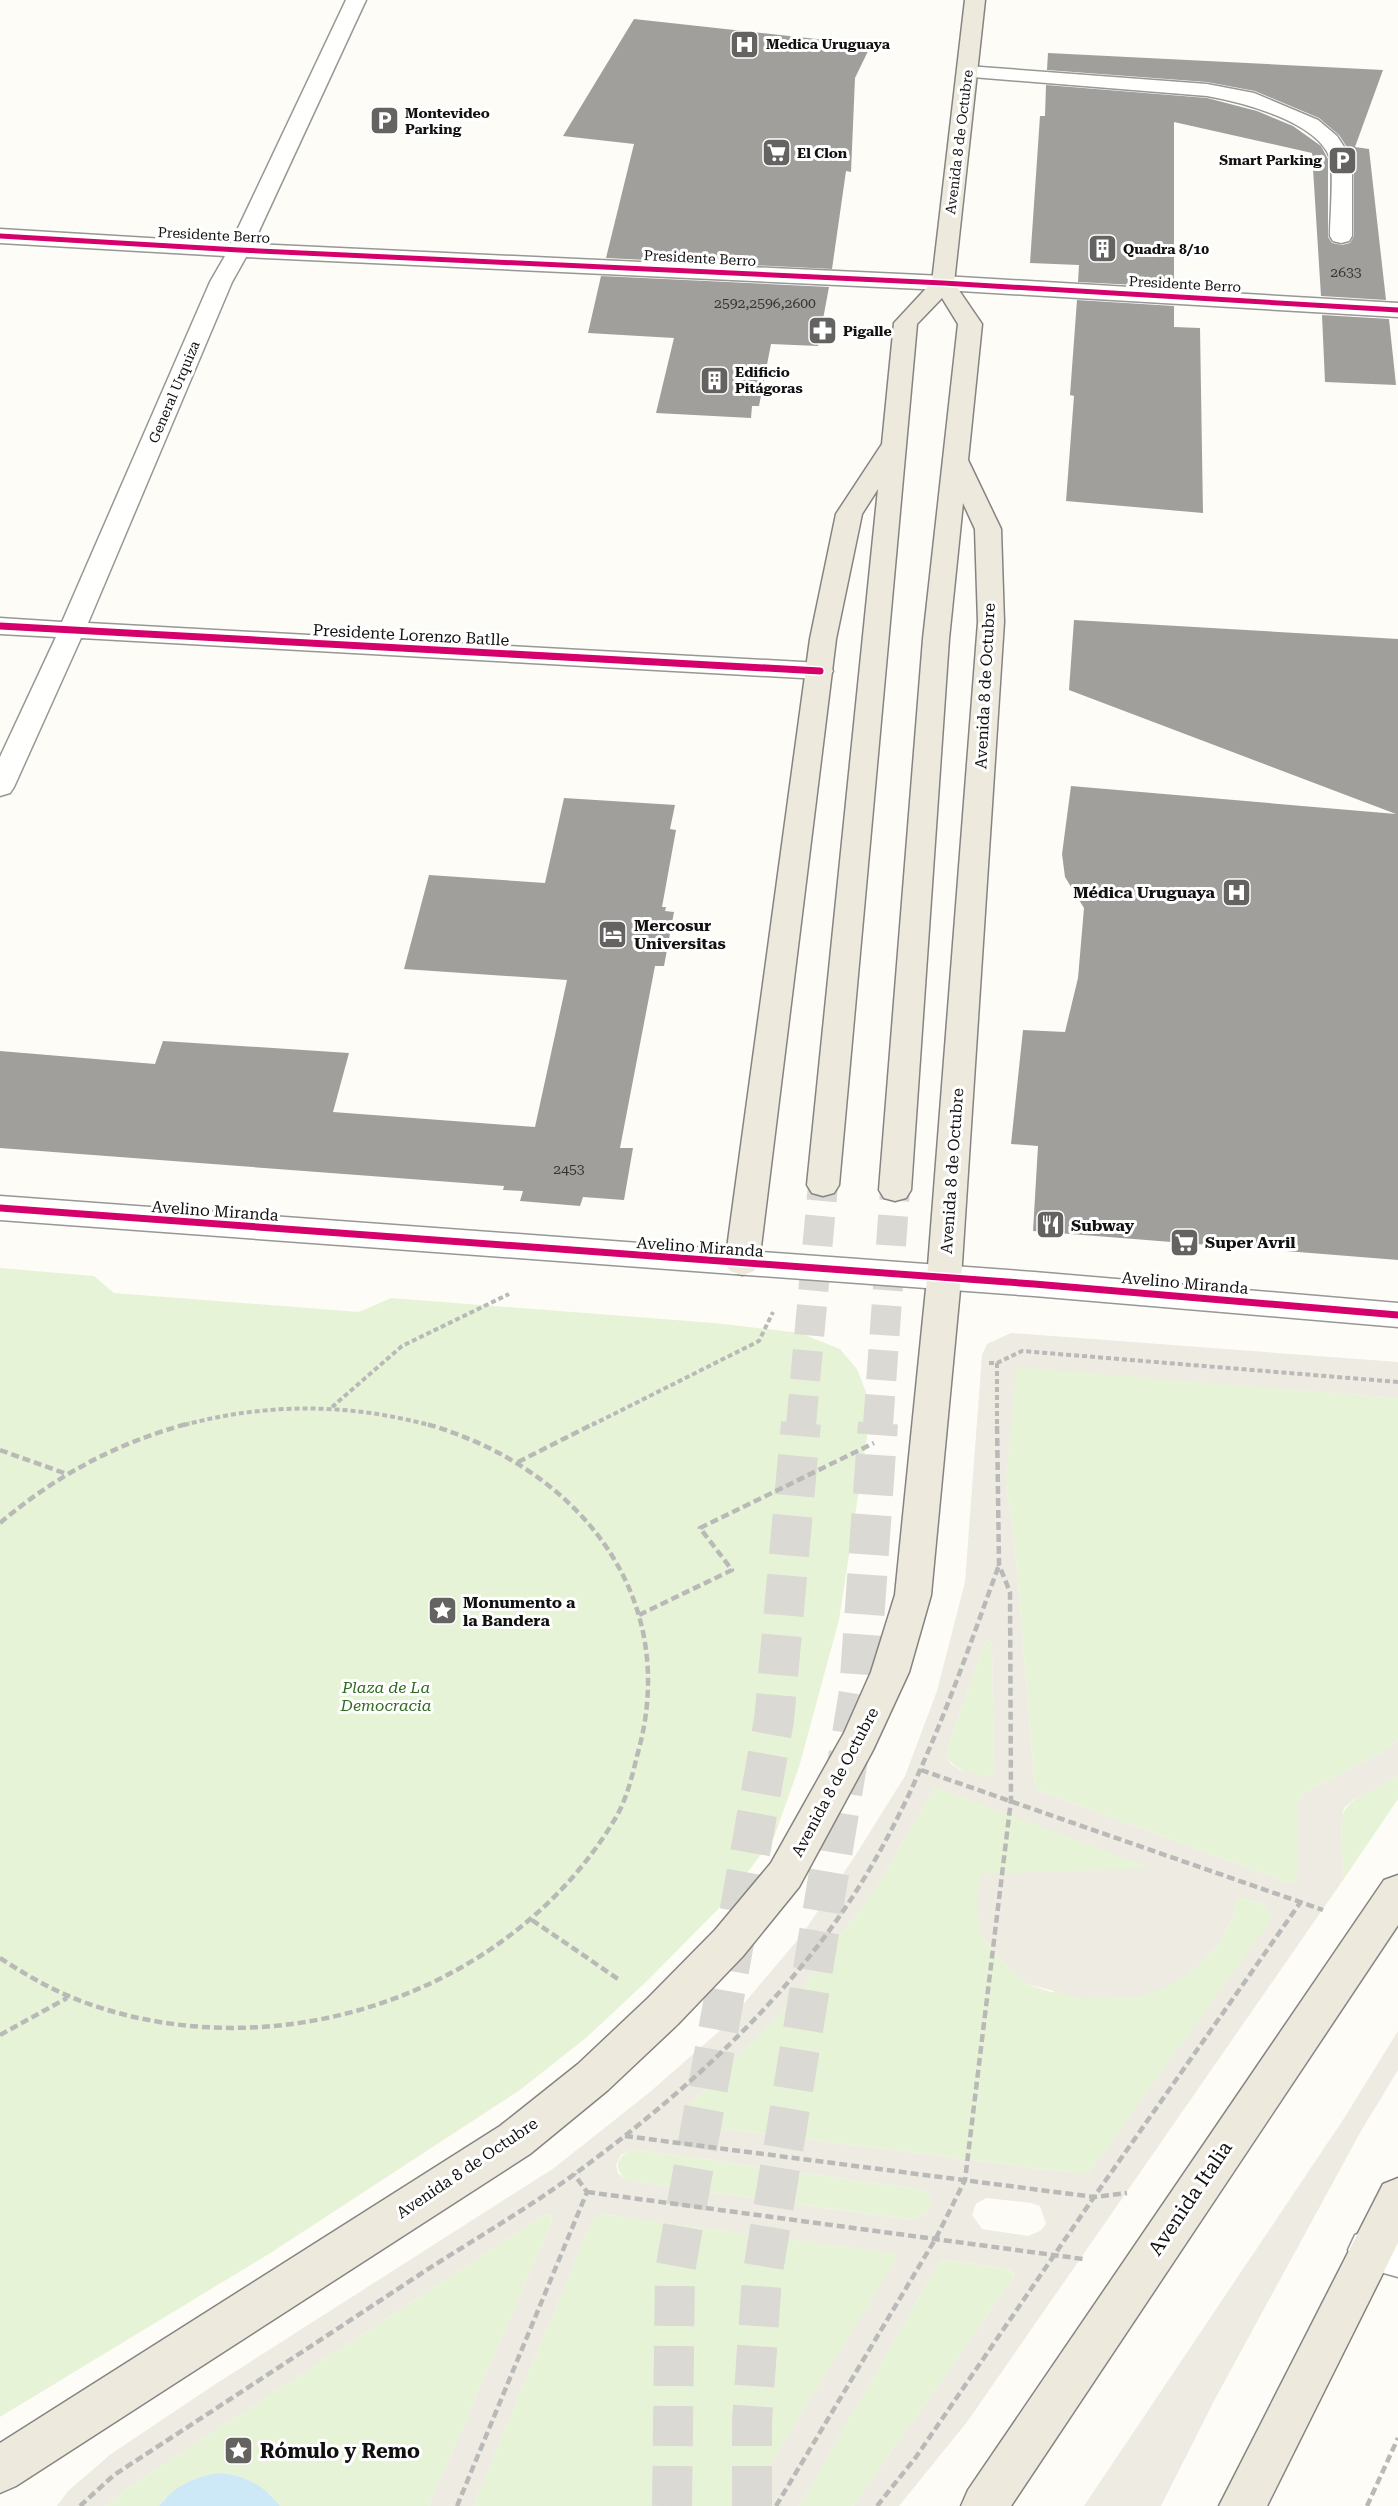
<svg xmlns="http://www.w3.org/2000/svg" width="1398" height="2506" viewBox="0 0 1398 2506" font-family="'Roboto Serif',serif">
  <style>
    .green { fill: #e7f3d7 }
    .plaza { fill: #edebe2; fill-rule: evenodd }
    .water { fill: #cde8f7 }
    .building { fill: #a19f9c }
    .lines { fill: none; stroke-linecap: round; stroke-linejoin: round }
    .major-tunnel-far1 { stroke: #dad9d4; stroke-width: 30; stroke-dasharray: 30 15; stroke-linecap: butt }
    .major-tunnel { stroke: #dad9d4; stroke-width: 40; stroke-dasharray: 40 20; stroke-linecap: butt }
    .minor-casing { stroke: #979795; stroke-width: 3 }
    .major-casing { stroke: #858482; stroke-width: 3 }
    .path-far1 { stroke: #b9b9b8; stroke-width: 4; stroke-dasharray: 5 3; stroke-linecap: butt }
    .path { stroke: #b9b9b8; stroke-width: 4.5; stroke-dasharray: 8 4; stroke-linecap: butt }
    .minor { fill: #fffffe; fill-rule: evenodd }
    .major { fill: #ede9dc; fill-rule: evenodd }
    .cycleway-far1-casing { stroke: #fff; stroke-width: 8 }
    .cycleway-casing { stroke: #fff; stroke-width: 10 }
    .cycleway-far1 { stroke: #d6006c; stroke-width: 5 }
    .cycleway { stroke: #d6006c; stroke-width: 7 }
    .labels { text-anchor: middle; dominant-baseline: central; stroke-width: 6; stroke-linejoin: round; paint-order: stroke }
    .far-poi-label { font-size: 14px; font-weight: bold; fill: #111; stroke: #fff; text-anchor: start }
    .far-street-label { font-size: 14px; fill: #111; stroke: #fff }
    .number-label { font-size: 14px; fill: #353434 }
    .street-label { font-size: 16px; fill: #111; stroke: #fff }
    .poi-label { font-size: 16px; font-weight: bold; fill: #111; stroke: #fff; text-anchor: start }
    .park-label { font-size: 16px; font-style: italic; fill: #2f6b1f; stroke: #fff }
    .near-street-label { font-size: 20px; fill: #111; stroke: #fff }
    .near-poi-label { font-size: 20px; font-weight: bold; fill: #111; stroke: #fff; text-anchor: start }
  </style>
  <rect width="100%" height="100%" fill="#fdfcf7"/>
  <g class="green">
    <path d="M0 1268 94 1276 114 1293 359 1312 391 1298 714 1323 800 1333 840 1349 857 1369 866 1392 867 1437 839 1620 799 1767 774 1837 726 1901 648 1980 587 2037 520 2090 272 2252 0 2417Z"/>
    <path d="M1019 1366 1398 1398V1740L1380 1753 1305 1792 1298 1804V1879L1291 1884 1035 1789 1015 1546 1006 1483 1015 1368Z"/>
    <path d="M988 1640 992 1644 994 1769 993 1774C977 1781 955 1769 945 1756L985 1641Z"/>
    <path d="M1398 1776V1799L1343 1880 1341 1818C1348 1796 1378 1786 1398 1776Z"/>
    <path d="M935 1787 1153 1868 980 1934 1003 1962 1027 1984 1051 1992 1188 1974 1218 1945 1233 1918 1237 1897 1261 1903 1270 1911 1272 1919 1089 2173H1073L708 2127 692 2122 689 2113 690 2104 795 1998 878 1884Z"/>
    <path d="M631 2149 920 2189 928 2193 932 2203 927 2213 914 2220 628 2181C613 2169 615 2159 631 2149Z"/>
    <path d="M545 2214 551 2216 552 2221 429 2506H280L269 2493 166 2497 159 2506H105L125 2490Z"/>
    <path d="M600 2214 900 2254 745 2506H473L591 2223Z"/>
    <path d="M941 2259 1008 2269 1014 2274 1013 2279 853 2506H799Z"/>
  </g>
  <g class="plaza">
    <path d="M1011 1333 1398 1362V1398L1016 1367 1006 1483 1015 1546 1035 1789 1291 1884 1298 1879V1804L1305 1792 1380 1753 1398 1740V1776L1354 1799 1344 1808 1341 1818 1343 1880 967 2422 899 2506H853L1013 2279 1014 2273 1008 2269 941 2259 799 2506H745L899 2254 600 2214 591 2223 473 2506H429L552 2221 551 2216 545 2214 125 2490 105 2506H57L68 2491 111 2454 214 2385 554 2168 650 2092 724 2027 801 1936 855 1856 905 1776 937 1691 965 1582 982 1355 987 1344ZM988 1640 992 1644 994 1769 993 1774 987 1776 960 1770 951 1764 945 1756 985 1641ZM935 1787 1151 1868 982 1874 979 1882 977 1909 980 1934 1003 1962 1027 1984 1081 1998 1138 1997 1162 1989 1188 1974 1218 1945 1233 1918 1237 1897 1261 1903 1270 1911 1271 1919 1089 2173H1073L708 2127 692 2122 689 2114 690 2104 795 1998 878 1884ZM631 2149 920 2189 928 2193 932 2203 927 2213 913 2220 628 2181 618 2173 616 2165 621 2155ZM986 2198 1031 2203 1040 2206 1046 2224 1040 2231 1028 2236 982 2229 972 2215 976 2204Z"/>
    <path d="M1398 2031V2070L1361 2131 1215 2399 1161 2506H1084L1343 2120Z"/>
  </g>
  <path class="water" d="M219 2473C247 2476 263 2485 280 2506H159C174 2486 195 2477 219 2473Z"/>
  <g class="building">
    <path d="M634 19 871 45 855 78 851 172 846 171 832 269 606 258 634 144 563 136Z"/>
    <path d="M1048 53 1383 70 1355 147 1369 149 1386 300 1321 296 1312 153 1174 122V287L1078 282 1079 265 1030 263 1040 116H1045L1046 85 1207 98 1257 111 1293 126 1321 146 1328 159V237L1332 243 1342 245 1350 243 1354 236V158L1339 135 1319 118 1255 91 1207 82 1047 70Z"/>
    <path d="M601 276 829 287 818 346 771 344 759 406H752L751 418 656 413 674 338 588 333Z"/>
    <path d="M1077 300 1174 306V327L1200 328 1203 513 1066 501 1074 396 1070 395Z"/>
    <path d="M1322 315 1389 319 1396 385 1325 382Z"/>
    <path d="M1074 620 1398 639V1260L1033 1231 1038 1146 1011 1144 1023 1030 1065 1032 1078 978 1084 908 1065 877 1062 854 1071 786 1396 814 1069 690Z"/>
    <path d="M564 798 675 805 670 829 676 830 662 907H666L665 911 674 912 664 966H655L620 1148H633L624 1200 583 1197 580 1206 520 1201 523 1191 503 1190 504 1186 0 1148V1051L155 1064 163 1041 349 1053 333 1112 535 1127 567 980 404 969 429 875 545 883Z"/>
  </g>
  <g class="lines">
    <g class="major-tunnel-far1">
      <path d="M801 1425 823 1185"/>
      <path d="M878 1425 895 1190"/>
    </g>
    <g class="major-tunnel">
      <path d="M672 2506 675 2271 774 1720 801 1423"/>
      <path d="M752 2506V2421L762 2277 859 1692 878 1423"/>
    </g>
    <defs>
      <g id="minor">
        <path d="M346 0H366L253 244 943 276 1398 303V317L943 290 246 257 232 282 88 623 820 663 829 665 833 671 829 677 820 679 81 638 14 787 10 793 0 796V757L56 637 0 634V618L62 622 210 282 225 256 0 243V229L231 243Z"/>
        <path d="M967 66 1207 84 1254 93 1318 120 1337 136 1352 159V236L1349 241 1341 243 1333 241 1330 236C1330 220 1334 170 1330 158 1317 121 1241 102 1207 96L960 76 957 72 960 68Z"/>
        <path d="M0 1196 1034 1272 1398 1303V1327L1034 1296 0 1220Z"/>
        <path d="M1370 2229 1398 2235V2277L1355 2265 1348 2250 1355 2235Z"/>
      </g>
      <g id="major">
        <path d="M965 0H985L954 283 982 324 968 460 1001 529 1004 622 961 1279 931 1595 909 1672 873 1750 799 1887 743 1956 678 2024 608 2090 530 2154 16 2486 0 2493V2443L500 2126 578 2064 648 1998 715 1930 771 1863 844 1733 871 1672 895 1595 927 1279 978 622 975 529 963 503 949 639 911 1190 906 1198 895 1201 884 1198 879 1190 923 639 958 324 942 298 917 324 839 1185 834 1193 823 1196 812 1193 807 1185 878 489 862 514 836 639 759 1263 754 1271 742 1275 730 1271 725 1263 810 639 836 514 882 444 894 323 932 282Z"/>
        <path d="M1398 1875V1925L1011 2506H961L968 2490 1384 1880Z"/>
        <path d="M1398 2178V2243L1267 2506H1219L1383 2184Z"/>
      </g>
    </defs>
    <use href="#minor" class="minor-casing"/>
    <use href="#major" class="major-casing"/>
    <g class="path-far1">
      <path d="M989 1363H997L1022 1351 1398 1382"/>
      <path d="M997 1363V1425"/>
      <path d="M332 1407 402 1346 509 1294"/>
      <path d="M184 1425C266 1403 347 1403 429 1425"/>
      <path d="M592 1425 759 1341 773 1312"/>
    </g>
    <g class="path">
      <path d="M0 1450 64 1473"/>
      <path d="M518 1462 595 1423"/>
      <path d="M0 1523C58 1474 117 1443 190 1423"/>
      <path d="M639 1615 732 1570 700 1528 874 1443"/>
      <path d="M921 1770 1323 1910"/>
      <path d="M532 1920 618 1979"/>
      <path d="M0 1958C29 1977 59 1994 92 2005 282 2070 511 1993 615 1819 626 1801 632 1777 637 1756 684 1594 575 1465 423 1423"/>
      <path d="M0 2035 67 1998"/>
      <path d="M625 2136 1094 2197 1127 2193"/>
      <path d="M587 2192 1083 2259"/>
      <path d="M80 2506 114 2475C217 2408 319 2341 422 2273 473 2240 527 2209 576 2173 674 2101 769 2017 839 1917 913 1811 955 1686 999 1565"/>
      <path d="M457 2506 587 2192 574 2174"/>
      <path d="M776 2506 936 2238 965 2180 1011 1800 1010 1592 999 1565 997 1423"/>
      <path d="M877 2506 916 2457 1094 2197 1300 1903"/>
      <path d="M1367 2506 1398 2438"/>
    </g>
    <use href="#minor" class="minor"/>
    <use href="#major" class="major"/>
    <defs>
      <path id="cycleway-far1" d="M0 236 239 250 943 283 1398 310"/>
      <g id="cycleway">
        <path d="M0 626 820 671"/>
        <path d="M0 1208 1034 1284 1398 1315"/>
      </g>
    </defs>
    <use href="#cycleway-far1" class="cycleway-far1-casing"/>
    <use href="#cycleway" class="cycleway-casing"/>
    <use href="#cycleway-far1" class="cycleway-far1"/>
    <use href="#cycleway" class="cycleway"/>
  </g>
  <defs>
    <symbol id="hospital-square" viewBox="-11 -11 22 22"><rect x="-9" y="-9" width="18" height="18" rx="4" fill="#646362" stroke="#fff"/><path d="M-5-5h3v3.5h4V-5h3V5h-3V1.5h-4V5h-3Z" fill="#fff"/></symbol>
    <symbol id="parking-square" viewBox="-11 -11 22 22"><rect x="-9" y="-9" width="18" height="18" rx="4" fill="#646362" stroke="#fff"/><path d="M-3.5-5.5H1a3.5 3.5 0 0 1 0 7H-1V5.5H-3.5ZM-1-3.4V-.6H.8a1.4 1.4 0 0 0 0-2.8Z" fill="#fff"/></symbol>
    <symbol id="supermarket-square" viewBox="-11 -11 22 22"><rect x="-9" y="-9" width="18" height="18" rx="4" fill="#646362" stroke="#fff"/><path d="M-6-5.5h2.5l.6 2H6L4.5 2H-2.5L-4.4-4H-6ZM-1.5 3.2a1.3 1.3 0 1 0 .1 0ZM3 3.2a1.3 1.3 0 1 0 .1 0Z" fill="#fff"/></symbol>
    <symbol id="building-square" viewBox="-11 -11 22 22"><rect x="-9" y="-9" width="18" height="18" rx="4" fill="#646362" stroke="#fff"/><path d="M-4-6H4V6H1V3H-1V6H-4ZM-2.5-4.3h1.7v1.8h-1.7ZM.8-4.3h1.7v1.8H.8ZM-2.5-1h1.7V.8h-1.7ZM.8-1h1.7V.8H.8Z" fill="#fff"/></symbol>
    <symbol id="pharmacy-square" viewBox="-11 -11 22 22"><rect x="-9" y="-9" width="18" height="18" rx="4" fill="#646362" stroke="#fff"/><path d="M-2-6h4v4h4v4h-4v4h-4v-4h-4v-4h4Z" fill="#fff"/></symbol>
    <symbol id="hotel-square" viewBox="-11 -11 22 22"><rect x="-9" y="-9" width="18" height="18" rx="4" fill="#646362" stroke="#fff"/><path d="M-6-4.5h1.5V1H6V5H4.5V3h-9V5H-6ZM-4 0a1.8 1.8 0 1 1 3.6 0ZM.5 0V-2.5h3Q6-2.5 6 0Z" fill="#fff"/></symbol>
    <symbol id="restaurant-square" viewBox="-11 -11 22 22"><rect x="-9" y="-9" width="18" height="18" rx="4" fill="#646362" stroke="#fff"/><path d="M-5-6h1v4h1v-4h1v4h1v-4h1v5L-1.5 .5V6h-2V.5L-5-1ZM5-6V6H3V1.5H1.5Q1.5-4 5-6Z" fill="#fff"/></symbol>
    <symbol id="sight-square" viewBox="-11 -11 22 22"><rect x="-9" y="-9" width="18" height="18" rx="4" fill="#646362" stroke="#fff"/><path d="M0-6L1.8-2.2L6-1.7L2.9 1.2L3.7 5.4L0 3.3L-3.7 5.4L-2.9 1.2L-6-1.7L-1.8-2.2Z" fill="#fff"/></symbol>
  </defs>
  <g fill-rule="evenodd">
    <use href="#hospital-square" x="728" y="28" width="33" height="33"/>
    <use href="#parking-square" x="368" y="104" width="33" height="33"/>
    <use href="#supermarket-square" x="760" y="136" width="33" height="33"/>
    <use href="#parking-square" x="1326" y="144" width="33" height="33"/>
    <use href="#building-square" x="1086" y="232" width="33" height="33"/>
    <use href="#pharmacy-square" x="806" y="314" width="33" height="33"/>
    <use href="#building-square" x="698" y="364" width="33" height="33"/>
    <use href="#hospital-square" x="1220" y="876" width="33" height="33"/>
    <use href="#hotel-square" x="596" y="918" width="33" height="33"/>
    <use href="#restaurant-square" x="1034" y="1208" width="33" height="33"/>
    <use href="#supermarket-square" x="1168" y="1226" width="33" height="33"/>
    <use href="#sight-square" x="426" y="1594" width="33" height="33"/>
    <use href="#sight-square" x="222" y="2434" width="33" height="33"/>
  </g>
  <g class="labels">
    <g class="far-poi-label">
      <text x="766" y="44">Medica Uruguaya</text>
      <text x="405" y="113">Montevideo<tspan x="405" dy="16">Parking</tspan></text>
      <text x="797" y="153">El Clon</text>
      <text x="1322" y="160" text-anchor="end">Smart Parking</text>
      <text x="1123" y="249">Quadra 8/10</text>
      <text x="843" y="331">Pigalle</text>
      <text x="735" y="372">Edificio<tspan x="735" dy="16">Pitágoras</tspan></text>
    </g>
    <g class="far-street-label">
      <text transform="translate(959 142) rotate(-83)">Avenida 8 de Octubre</text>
      <text transform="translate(214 235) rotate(3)">Presidente Berro</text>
      <text transform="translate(700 258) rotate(3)">Presidente Berro</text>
      <text transform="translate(1185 284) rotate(3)">Presidente Berro</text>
      <text transform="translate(174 392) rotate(-67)">General Urquiza</text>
    </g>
    <g class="number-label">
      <text x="1346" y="272">2633</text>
      <text x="765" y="303">2592,2596,2600</text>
      <text x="569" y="1169">2453</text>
    </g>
    <g class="street-label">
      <text transform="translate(411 635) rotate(3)">Presidente Lorenzo Batlle</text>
      <text transform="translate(985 686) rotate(-87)">Avenida 8 de Octubre</text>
      <text transform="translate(952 1171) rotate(-86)">Avenida 8 de Octubre</text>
      <text transform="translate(215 1211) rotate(4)">Avelino Miranda</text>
      <text transform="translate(700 1247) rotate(4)">Avelino Miranda</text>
      <text transform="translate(1185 1283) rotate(5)">Avelino Miranda</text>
      <text transform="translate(835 1782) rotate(-62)">Avenida 8 de Octubre</text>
      <text transform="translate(467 2168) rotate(-34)">Avenida 8 de Octubre</text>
    </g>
    <g class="poi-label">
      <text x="1215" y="892" text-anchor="end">Médica Uruguaya</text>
      <text x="634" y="925">Mercosur<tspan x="634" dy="18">Universitas</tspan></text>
      <text x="1071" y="1225">Subway</text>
      <text x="1205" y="1242">Super Avril</text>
      <text x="463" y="1602">Monumento a<tspan x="463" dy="18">la Bandera</tspan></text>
    </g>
    <g class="park-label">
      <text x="386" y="1687">Plaza de La<tspan x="386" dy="18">Democracia</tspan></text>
    </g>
    <g class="near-street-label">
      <text transform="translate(1190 2198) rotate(-56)">Avenida Italia</text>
    </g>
    <g class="near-poi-label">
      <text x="260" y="2451">Rómulo y Remo</text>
    </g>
  </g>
</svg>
